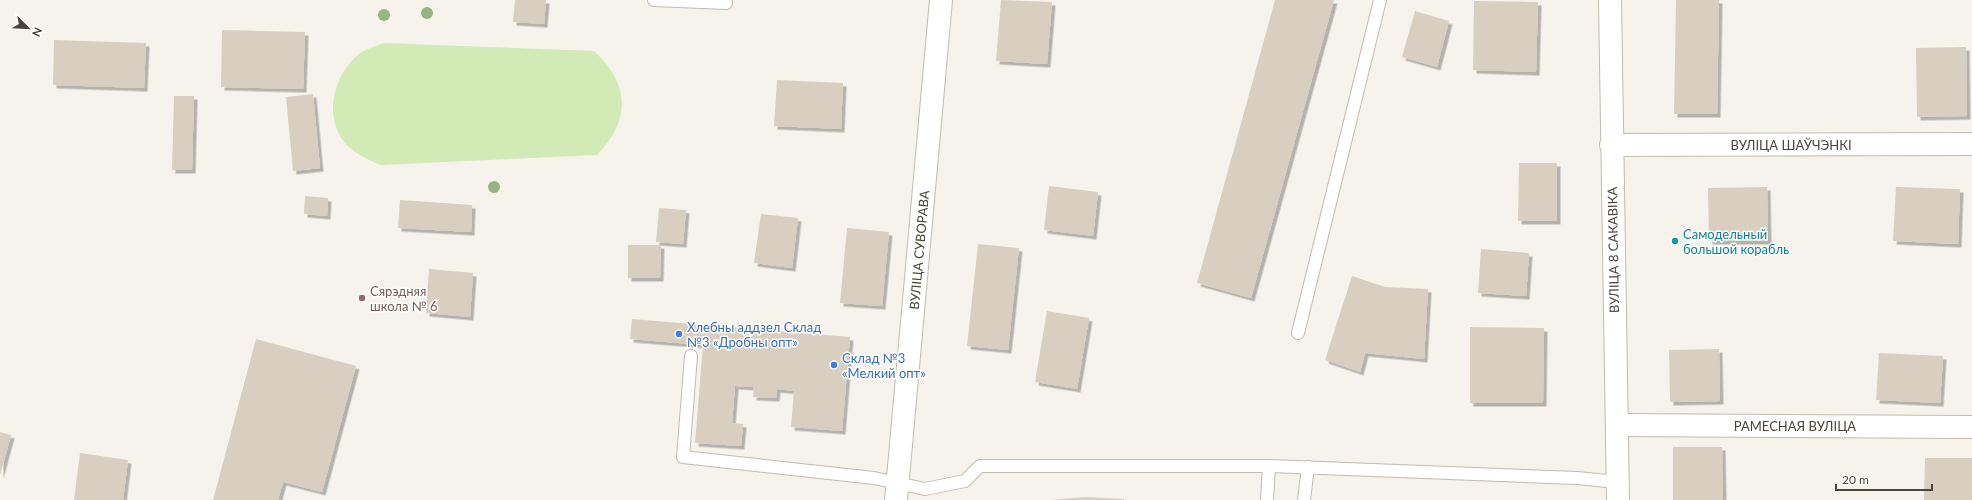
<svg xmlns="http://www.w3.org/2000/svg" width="1972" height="500" viewBox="0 0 1972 500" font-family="Lato,sans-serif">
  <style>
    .green { fill: #d2eab5 }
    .building { fill: #d8cfc1; filter: url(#shadow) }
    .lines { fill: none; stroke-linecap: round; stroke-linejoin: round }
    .service-casing { stroke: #c2bbae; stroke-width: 14 }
    .minor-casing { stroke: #c2bbae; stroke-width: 24 }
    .tertiary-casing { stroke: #c2bbae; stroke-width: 24 }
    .service { stroke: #fff; stroke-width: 12 }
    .minor { stroke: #fff; stroke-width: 22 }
    .tertiary { stroke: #fff; stroke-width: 22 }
    .tree { fill: #97b381 }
    .culture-dot { fill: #0f9aa8; stroke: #fff; stroke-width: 1.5 }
    .education-dot { fill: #8d6e63; stroke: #fff; stroke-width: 1.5 }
    .shop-dot { fill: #3f7fe0; stroke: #fff; stroke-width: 1.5 }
    .labels { text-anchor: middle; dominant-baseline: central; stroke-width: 3; stroke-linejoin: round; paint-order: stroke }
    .street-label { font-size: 13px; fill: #4b4439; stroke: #fff }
    .culture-label { font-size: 13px; fill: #0d838f; stroke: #fff; text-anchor: start }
    .education-label { font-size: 13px; fill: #785e54; stroke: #fff; text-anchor: start }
    .shop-label { font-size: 13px; fill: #366cbe; stroke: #fff; text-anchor: start }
  </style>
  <defs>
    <filter id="shadow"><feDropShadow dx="3.5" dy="3.5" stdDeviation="0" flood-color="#0004"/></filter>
  </defs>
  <rect width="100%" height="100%" fill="#f6f3ec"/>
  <path class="green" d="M383 43 594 51C630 84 631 120 597 155L381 165C369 160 359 156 349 147 322 122 332 76 358 55 364 49 375 47 383 43Z"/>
  <g class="building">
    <path d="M515 0H546L544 24 513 22Z"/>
    <path d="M1001 0 1052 2 1047 64 996 61Z"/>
    <path d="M1275 0H1334L1251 298 1197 283Z"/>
    <path d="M1676 0H1719L1717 114H1674Z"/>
    <path d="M1474 1 1538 2 1536 72 1473 70Z"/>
    <path d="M1415 11 1449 21 1437 67 1402 57Z"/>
    <path d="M222 30 305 32 303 89 221 87Z"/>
    <path d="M54 40 146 43 144 88 53 85Z"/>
    <path d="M1966 47 1967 116 1917 117 1916 48Z"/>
    <path d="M777 80 843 83 841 129 774 126Z"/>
    <path d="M313 94 320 168 293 171 286 97Z"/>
    <path d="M174 96H194L192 170H172Z"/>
    <path d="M1519 163H1557V221H1518Z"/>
    <path d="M1049 186 1098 192 1093 236 1044 230Z"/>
    <path d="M1767 187 1768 241H1709L1708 188Z"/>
    <path d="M1896 187 1960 189 1958 244 1893 241Z"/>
    <path d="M305 196 328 198 327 216 304 214Z"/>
    <path d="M400 200 472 205 471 232 398 228Z"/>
    <path d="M659 208 686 210 683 244 656 242Z"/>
    <path d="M761 214 798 218 792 268 754 263Z"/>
    <path d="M847 228 889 232 882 306 840 303Z"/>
    <path d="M978 244 1019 248 1008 350 967 346Z"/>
    <path d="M628 245H661L660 278H628Z"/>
    <path d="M1481 249 1529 253 1526 296 1478 293Z"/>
    <path d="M429 269 473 273 470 317 426 313Z"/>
    <path d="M1352 276 1385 287 1428 289 1424 359 1365 353 1360 372 1325 360Z"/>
    <path d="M1047 311 1089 318 1077 389 1035 382Z"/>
    <path d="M632 319 850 337 842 431 791 427 794 391 777 389 776 398 753 397 754 387 735 386 732 423 743 424 741 446 695 443 703 345 630 339Z"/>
    <path d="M1470 327 1544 328 1543 403H1470Z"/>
    <path d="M256 339 356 366 322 492 283 482 278 500H213Z"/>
    <path d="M1719 349 1720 401 1670 402 1669 350Z"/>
    <path d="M1879 353 1943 356 1940 403 1876 400Z"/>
    <path d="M0 432 11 435 0 475Z"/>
    <path d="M1673 447H1722L1723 500H1673Z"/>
    <path d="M80 453 128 460 123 500H74Z"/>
    <path d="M1925 458H1972V500H1924Z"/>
    <path d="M1085 497 1124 499V500H1050Z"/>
  </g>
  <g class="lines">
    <defs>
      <g id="service">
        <path d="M654 0 726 3"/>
        <path d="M1298 333 1380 0"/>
        <path d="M691 356 683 457 874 478 925 489 965 481 980 466H1269L1267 500"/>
        <path d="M1269 466 1577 478 1617 482"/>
        <path d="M1304 500 1308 467"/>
      </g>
      <g id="minor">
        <path d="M1611 145 1972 144"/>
        <path d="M1618 425 1972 427"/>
      </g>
      <g id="tertiary">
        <path d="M1610 0 1618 500"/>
        <path d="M896 500 941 0"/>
      </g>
    </defs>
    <use href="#service" class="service-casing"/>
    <use href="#minor" class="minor-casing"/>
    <use href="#tertiary" class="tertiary-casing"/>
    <use href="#service" class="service"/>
    <use href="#minor" class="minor"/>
    <use href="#tertiary" class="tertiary"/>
  </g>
  <g class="tree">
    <circle cx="427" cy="13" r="6"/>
    <circle cx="384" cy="15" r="6"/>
    <circle cx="494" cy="187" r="6"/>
  </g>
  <circle class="culture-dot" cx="1675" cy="241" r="4"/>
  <circle class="education-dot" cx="362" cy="298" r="4"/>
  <g class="shop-dot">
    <circle cx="679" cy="334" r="4"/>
    <circle cx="834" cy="365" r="4"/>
  </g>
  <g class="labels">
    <g class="street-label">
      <text x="1791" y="145">ВУЛІЦА ШАЎЧЭНКІ</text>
      <text transform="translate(919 250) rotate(-85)">ВУЛІЦА СУВОРАВА</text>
      <text transform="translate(1613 250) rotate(-91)">ВУЛІЦА 8 САКАВІКА</text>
      <text x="1795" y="426">РАМЕСНАЯ ВУЛІЦА</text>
    </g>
    <g class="culture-label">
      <text x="1683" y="234">Самодельный<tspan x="1683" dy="15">большой корабль</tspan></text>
    </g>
    <g class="education-label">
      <text x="370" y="291">Сярэдняя<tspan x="370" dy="15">школа № 6</tspan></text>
    </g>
    <g class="shop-label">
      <text x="687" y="327">Хлебны аддзел Склад<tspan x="687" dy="15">№3 «Дробны опт»</tspan></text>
      <text x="842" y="358">Склад №3<tspan x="842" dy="15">«Мелкий опт»</tspan></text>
    </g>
  </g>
  <g transform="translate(28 28) rotate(114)" stroke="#ffffff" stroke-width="3" paint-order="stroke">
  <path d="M0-3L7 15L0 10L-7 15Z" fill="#4b4439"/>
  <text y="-6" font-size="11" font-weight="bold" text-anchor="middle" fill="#4b4439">N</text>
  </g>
  <path d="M1836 484v6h96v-6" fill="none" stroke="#4b4439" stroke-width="2"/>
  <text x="1842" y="484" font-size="12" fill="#4b4439" stroke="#ffffff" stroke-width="3" paint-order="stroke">20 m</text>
</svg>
